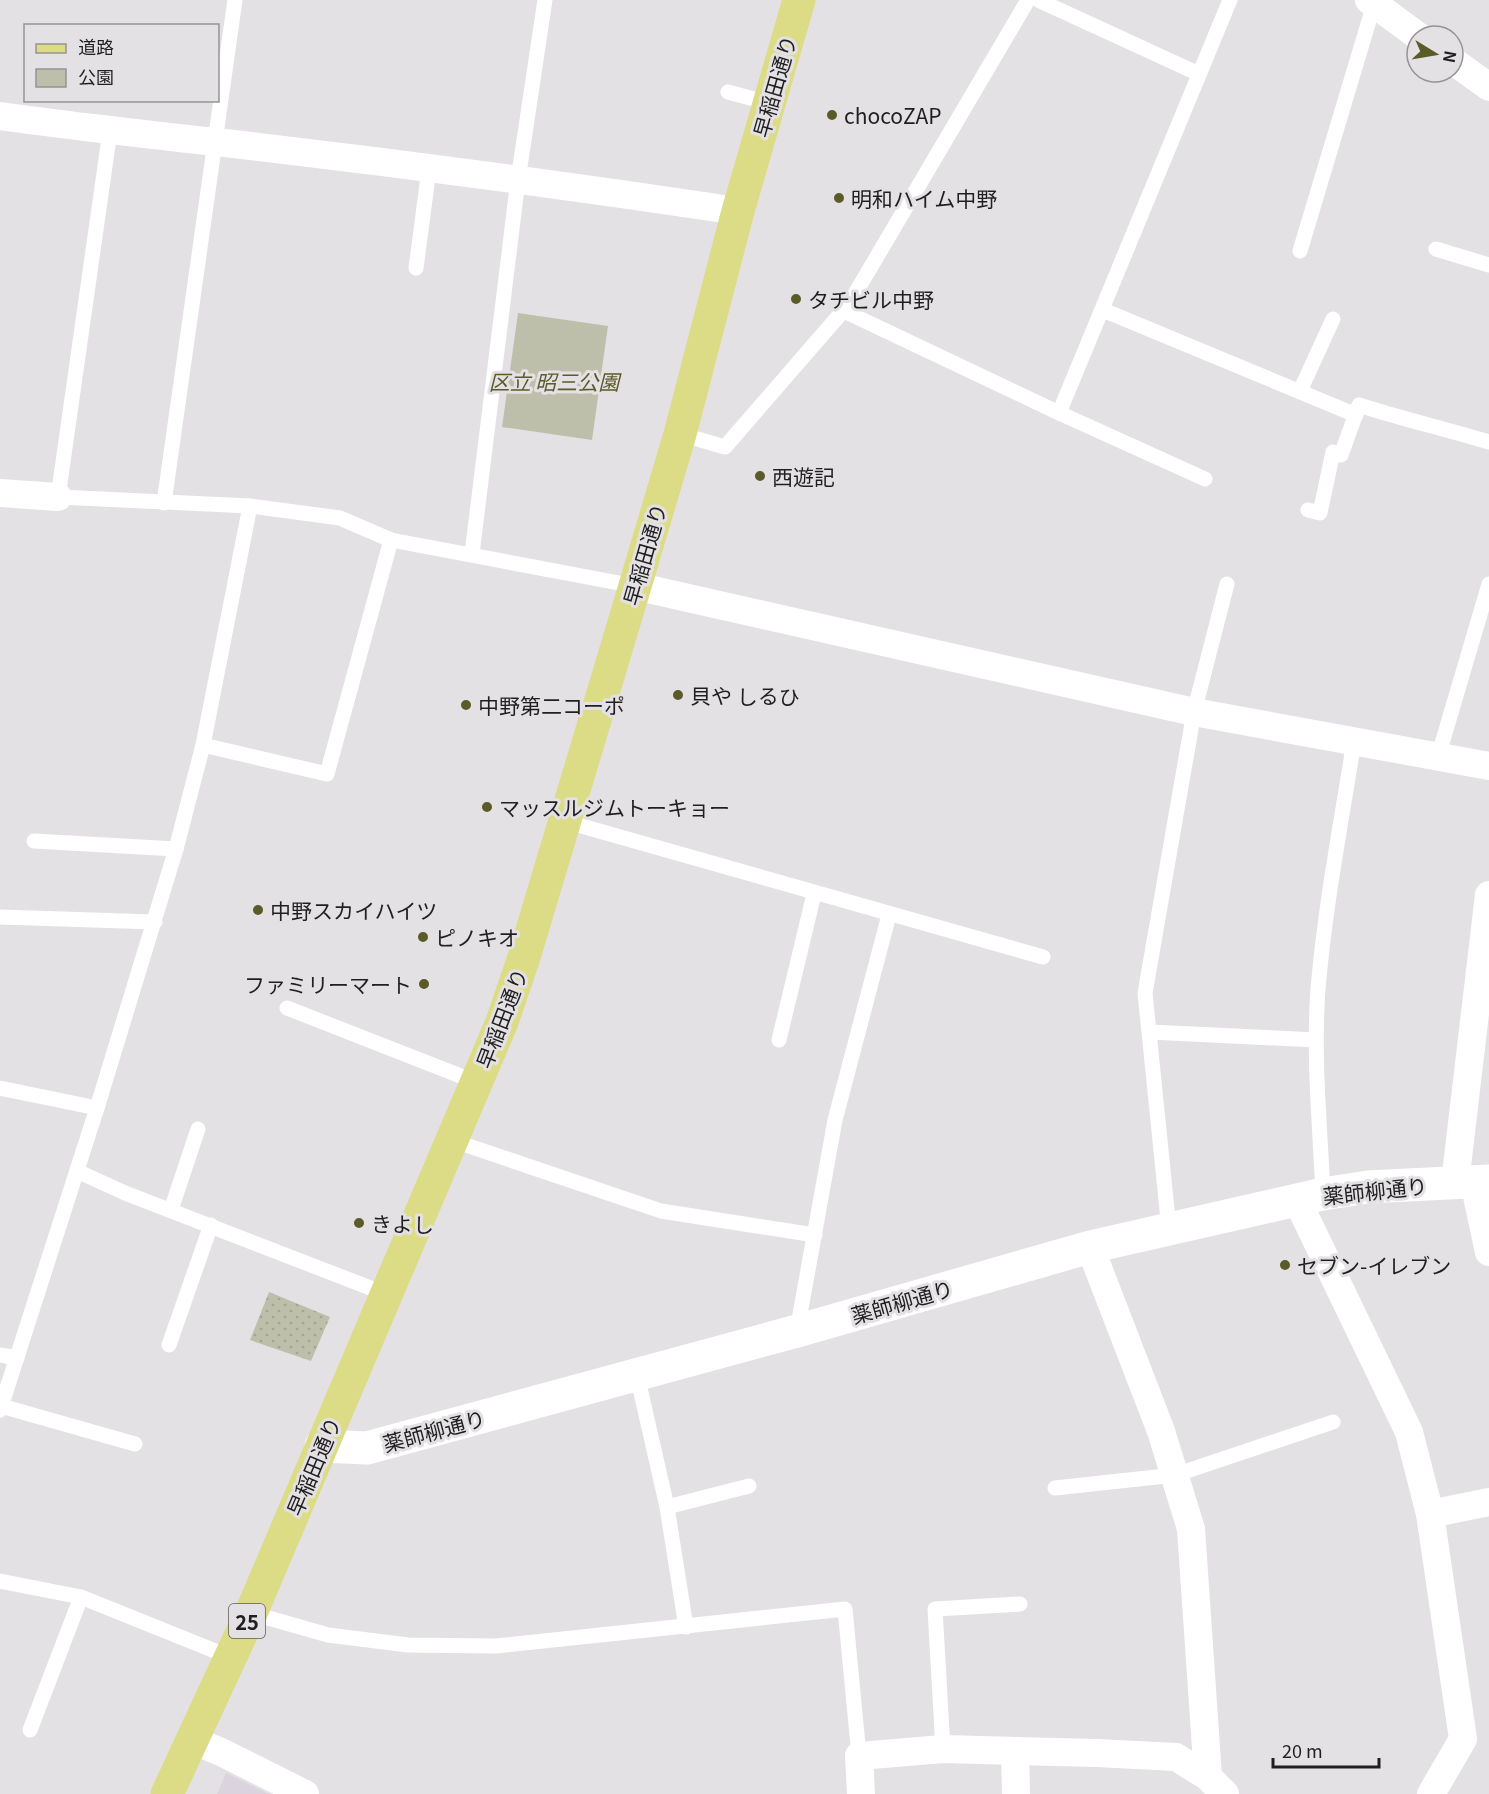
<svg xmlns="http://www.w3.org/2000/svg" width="1489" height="1794" viewBox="0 0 1489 1794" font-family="Georgia,'Noto Sans JP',serif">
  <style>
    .built { fill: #dbd3de }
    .grass { fill: url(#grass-dots) }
    .park { fill: #bebfab }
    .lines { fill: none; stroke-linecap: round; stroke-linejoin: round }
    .service { stroke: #fff; stroke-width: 15 }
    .minor { stroke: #fff; stroke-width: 28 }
    .tertiary { stroke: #fff; stroke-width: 33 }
    .primary { stroke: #dddc86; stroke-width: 33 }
    .poi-dot { fill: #5b5b28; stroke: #e4e1e5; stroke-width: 2 }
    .labels { text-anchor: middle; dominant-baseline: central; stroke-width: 6; stroke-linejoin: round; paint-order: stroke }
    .shield { fill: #e4e1e5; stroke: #5b595b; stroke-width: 1.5 }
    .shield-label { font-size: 20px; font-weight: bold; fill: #201f20 }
    .street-label { font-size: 21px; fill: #201f20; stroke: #e4e1e5 }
    .poi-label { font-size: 21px; fill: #201f20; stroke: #e4e1e5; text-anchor: start }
    .park-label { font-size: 21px; font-style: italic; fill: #5b5b29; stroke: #e4e1e5 }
  </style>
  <defs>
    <pattern id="grass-dots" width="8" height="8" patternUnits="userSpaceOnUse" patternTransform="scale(1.5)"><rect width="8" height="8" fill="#bebfab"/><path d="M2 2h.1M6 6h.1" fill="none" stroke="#a3a493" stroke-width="1.8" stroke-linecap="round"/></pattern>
  </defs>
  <rect width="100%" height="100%" fill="#e4e1e5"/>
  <path class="built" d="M226 1773 269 1794H217Z"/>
  <path class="grass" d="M269 1292 330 1317 311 1361 250 1340Z"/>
  <path class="park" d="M518 313 608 326 592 440 502 427Z"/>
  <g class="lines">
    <g class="service">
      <path d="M1038 0 1199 74"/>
      <path d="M728 92 769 103"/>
      <path d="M110 131 58 497 250 506 340 518 391 540 635 586"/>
      <path d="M1436 249 1489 265"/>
      <path d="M1300 251 1374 4"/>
      <path d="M416 268 429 169"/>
      <path d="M1103 310 1356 415"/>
      <path d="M844 311 1057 412 1205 479"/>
      <path d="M1300 391 1333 319"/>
      <path d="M1059 413 1230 0"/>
      <path d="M680 434 725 447 849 304 1028 0"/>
      <path d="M164 503 235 0"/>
      <path d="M1308 510 1320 513 1333 452 1341 455 1359 405C1402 419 1446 429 1489 442"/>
      <path d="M472 554 518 180 545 0"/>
      <path d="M203 745 327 774 391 540"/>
      <path d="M1438 757 1489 584"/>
      <path d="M564 821 1043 957"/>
      <path d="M34 841 176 849"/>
      <path d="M0 917 155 922"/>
      <path d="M287 1008 476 1082"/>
      <path d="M1150 1032 1316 1040"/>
      <path d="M779 1040 814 894"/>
      <path d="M0 1088 97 1108"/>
      <path d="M451 1140 661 1211 815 1235"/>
      <path d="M77 1171 125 1193 386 1294"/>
      <path d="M1323 1194C1320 1126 1313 1057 1318 989 1325 906 1341 824 1354 741"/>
      <path d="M171 1210 198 1129"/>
      <path d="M1169 1229 1145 993 1194 712 1227 584"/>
      <path d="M797 1331 835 1120 889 915"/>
      <path d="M169 1345 211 1225"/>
      <path d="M0 1355 17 1358"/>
      <path d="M637 1375 667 1507 686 1627"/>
      <path d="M1 1406 135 1444"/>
      <path d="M0 1410 97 1108 176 849 203 745 250 506"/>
      <path d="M1055 1488 1175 1475 1333 1422"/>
      <path d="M667 1507 749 1486"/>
      <path d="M0 1581 81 1597 230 1657"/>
      <path d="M251 1613 328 1635 408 1645 496 1646 845 1609 859 1756"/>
      <path d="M30 1730 81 1597"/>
      <path d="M943 1749 935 1609 1020 1604"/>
    </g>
    <g class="minor">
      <path d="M1369 0 1418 36"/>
      <path d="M1453 61 1489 87"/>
      <path d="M0 116C72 126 144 134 216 142 390 162 564 185 738 211"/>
      <path d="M0 493 58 497"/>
      <path d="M635 586 1194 712 1489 766"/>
      <path d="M1474 1182 1489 1252"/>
      <path d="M1455 1183 1489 895"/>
      <path d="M1297 1200 1409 1432 1430 1514 1489 1502"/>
      <path d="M1090 1247 1161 1431 1191 1529 1208 1777"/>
      <path d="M1430 1514 1463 1739 1431 1794"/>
      <path d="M192 1740 221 1752 305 1794"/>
      <path d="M1015 1751 1016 1794"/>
      <path d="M861 1794 859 1756 943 1749 1097 1753 1176 1757 1208 1777 1225 1794"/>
    </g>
    <path class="tertiary" d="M321 1446 367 1448 797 1331 1090 1247 1323 1194 1368 1187 1489 1181"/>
    <path class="primary" d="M167 1794 251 1613 502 1022 524 957 635 586 680 434 738 211 799 0"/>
  </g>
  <g class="poi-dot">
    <circle cx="832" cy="115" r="6"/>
    <circle cx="839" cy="198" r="6"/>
    <circle cx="796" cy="299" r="6"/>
    <circle cx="760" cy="476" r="6"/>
    <circle cx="678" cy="695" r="6"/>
    <circle cx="466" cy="705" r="6"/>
    <circle cx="487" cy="807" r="6"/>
    <circle cx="258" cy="910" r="6"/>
    <circle cx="423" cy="937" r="6"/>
    <circle cx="424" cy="984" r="6"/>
    <circle cx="359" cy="1223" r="6"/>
    <circle cx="1285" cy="1265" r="6"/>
  </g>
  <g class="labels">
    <rect class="shield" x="229" y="1604" width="36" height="34" rx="4.5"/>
    <g class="shield-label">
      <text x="247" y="1621">25</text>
    </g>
    <g class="street-label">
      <text transform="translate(774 86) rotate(-74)">早稲田通り</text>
      <text transform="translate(644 554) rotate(-74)">早稲田通り</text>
      <text transform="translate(501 1018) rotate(-69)">早稲田通り</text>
      <text transform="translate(1375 1190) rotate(-6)">薬師柳通り</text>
      <text transform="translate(902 1301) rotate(-16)">薬師柳通り</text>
      <text transform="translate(434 1430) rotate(-15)">薬師柳通り</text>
      <text transform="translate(313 1466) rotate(-67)">早稲田通り</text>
    </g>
    <g class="poi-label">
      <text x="844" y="115">chocoZAP</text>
      <text x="851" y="198">明和ハイム中野</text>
      <text x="808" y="299">タチビル中野</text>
      <text x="772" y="476">西遊記</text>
      <text x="690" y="695">貝や しるひ</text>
      <text x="478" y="705">中野第二コーポ</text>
      <text x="499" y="807">マッスルジムトーキョー</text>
      <text x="270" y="910">中野スカイハイツ</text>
      <text x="435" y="937">ピノキオ</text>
      <text x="412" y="984" text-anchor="end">ファミリーマート</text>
      <text x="371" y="1223">きよし</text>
      <text x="1297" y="1265">セブン-イレブン</text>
    </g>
    <g class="park-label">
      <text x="554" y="381">区立 昭三公園</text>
    </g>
  </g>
  <rect x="24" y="24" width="195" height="78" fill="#e4e1e5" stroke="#969396" stroke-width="1.5"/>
  <rect x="36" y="44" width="30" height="9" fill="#dddc86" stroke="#969396" stroke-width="1.5"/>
  <text x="78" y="54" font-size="18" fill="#201f20">道路</text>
  <rect x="36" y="69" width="30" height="18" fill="#bebfab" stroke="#969396" stroke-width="1.5"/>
  <text x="78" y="84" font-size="18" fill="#201f20">公園</text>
  <g transform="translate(1435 54) rotate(101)"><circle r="28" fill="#e4e1e5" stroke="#969396" stroke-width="1.5"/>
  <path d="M0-4.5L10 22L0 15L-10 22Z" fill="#5b5b28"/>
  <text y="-9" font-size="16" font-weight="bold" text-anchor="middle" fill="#201f20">N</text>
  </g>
  <path d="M1273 1758v9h106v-9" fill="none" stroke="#201f20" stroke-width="3"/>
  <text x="1282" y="1758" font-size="18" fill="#201f20" stroke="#e4e1e5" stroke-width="4.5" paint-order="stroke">20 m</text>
</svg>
